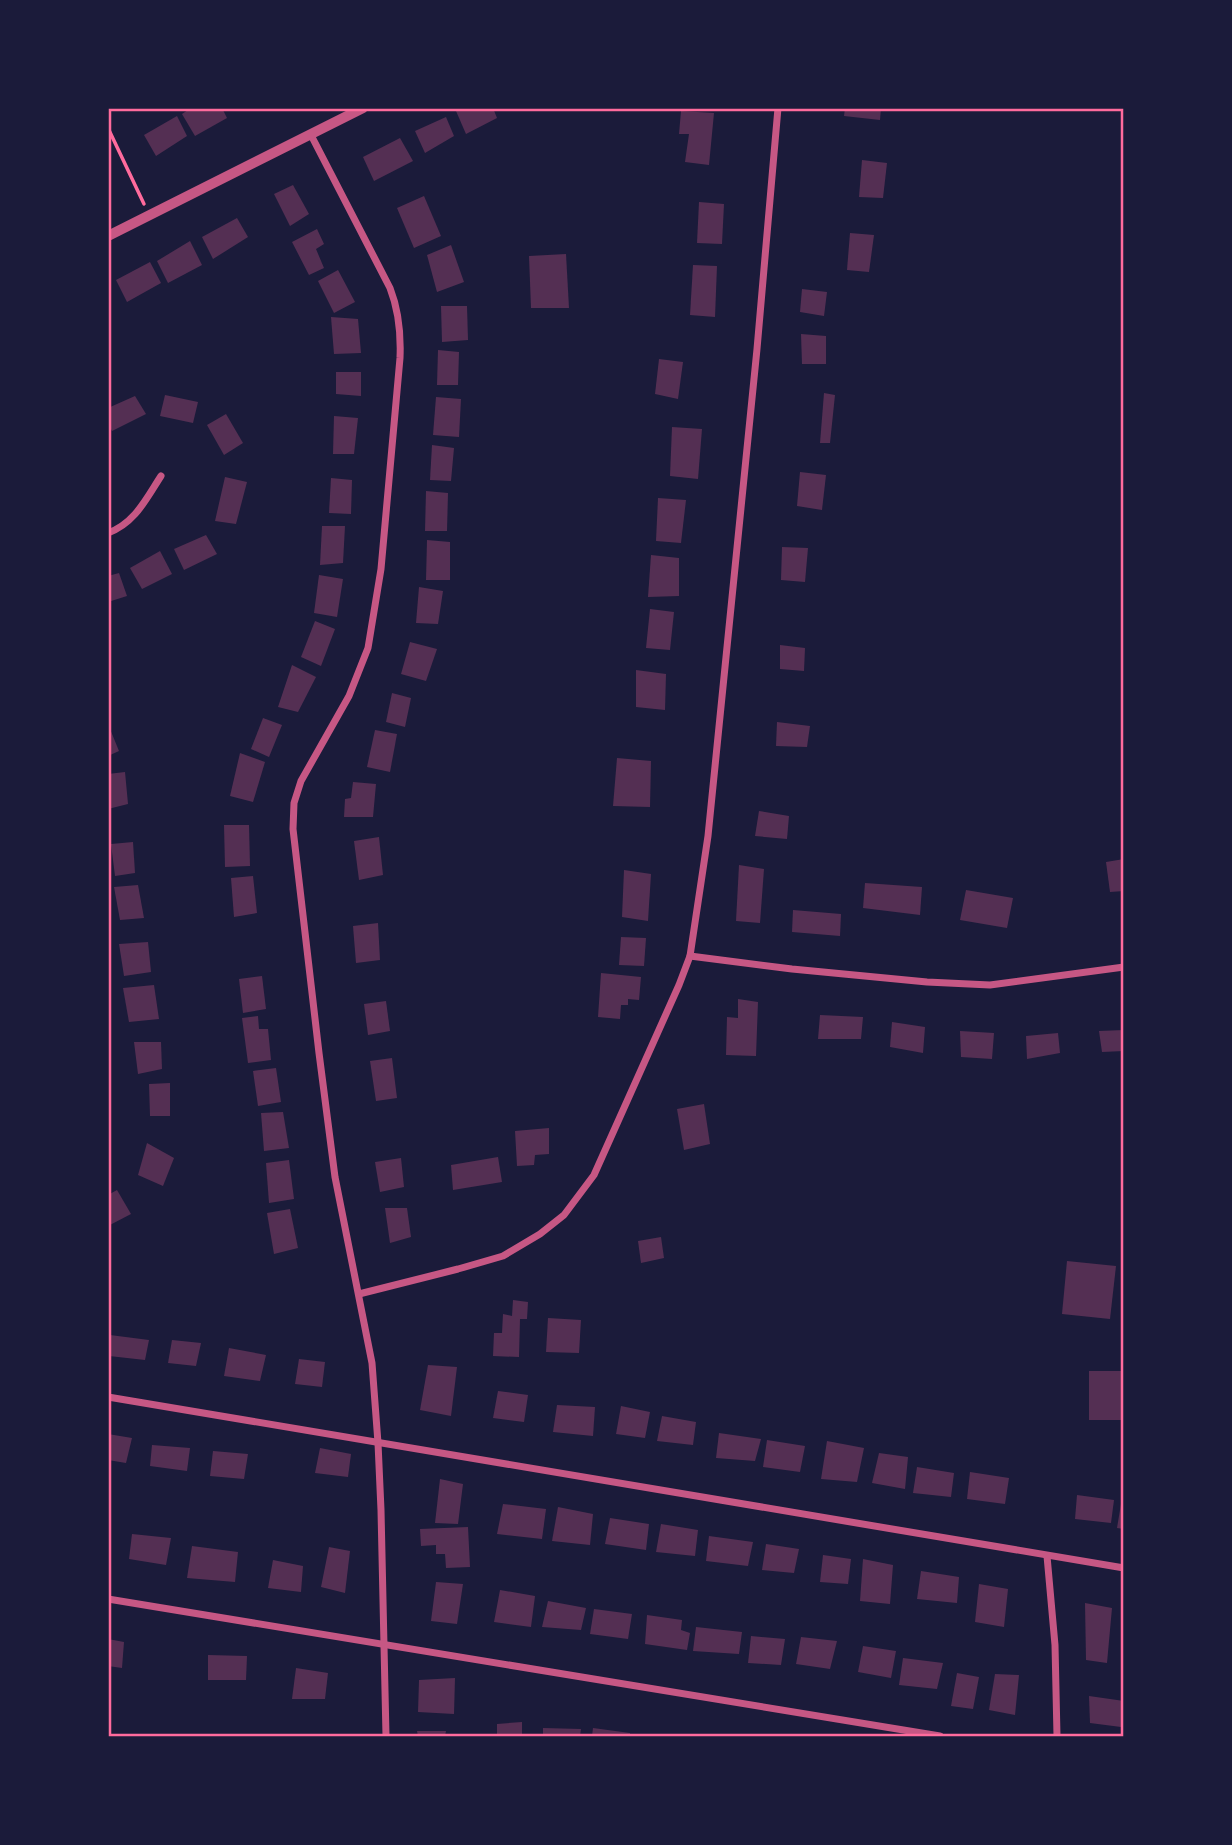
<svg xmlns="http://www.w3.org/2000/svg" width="1232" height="1845" viewBox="0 0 1232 1845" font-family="'Work Sans',sans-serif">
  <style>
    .building { fill: #542f53 }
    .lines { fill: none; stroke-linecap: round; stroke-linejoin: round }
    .path { stroke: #ff6b9d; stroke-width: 3.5 }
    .minor { stroke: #c65784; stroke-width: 7 }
    .tertiary { stroke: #c65784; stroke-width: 10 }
    .neatline { fill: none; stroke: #ff6b9d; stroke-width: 2.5 }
  </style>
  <rect width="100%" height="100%" fill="#1b1b3a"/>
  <g class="building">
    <path d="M191 108H222L227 118 195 136 182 114Z"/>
    <path d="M462 108H493L497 118 466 134 456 111Z"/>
    <path d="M845 108H881L880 120 844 116Z"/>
    <path d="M681 111 714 113 709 165 685 162 689 134H679Z"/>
    <path d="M177 116 187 136 156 156 144 135Z"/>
    <path d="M446 117 454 136 425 153 415 131Z"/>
    <path d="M400 138 413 161 374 181 363 157Z"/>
    <path d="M862 160 887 163 883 198 859 197Z"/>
    <path d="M293 185 309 214 290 226 274 194Z"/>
    <path d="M424 196 441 236 414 248 397 208Z"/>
    <path d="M699 202 724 204 722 244 697 243Z"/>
    <path d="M237 218 248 237 213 259 202 237Z"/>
    <path d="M317 229 324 244 316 249 324 268 309 275 292 242Z"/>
    <path d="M850 233 874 235 869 272 847 270Z"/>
    <path d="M190 241 202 265 168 283 157 261Z"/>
    <path d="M451 245 464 282 437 292 427 255Z"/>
    <path d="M566 254 569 308H531L529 256Z"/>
    <path d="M150 262 161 283 127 302 116 280Z"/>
    <path d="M693 265 717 266 715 317 690 315Z"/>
    <path d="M338 270 355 302 334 313 318 281Z"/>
    <path d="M802 289 827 292 824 316 800 312Z"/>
    <path d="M441 306H467L468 340 442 342Z"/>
    <path d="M331 317 358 319 361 353 334 354Z"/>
    <path d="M801 334 826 336V364H802Z"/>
    <path d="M438 350 459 352 458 385H437Z"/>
    <path d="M659 359 683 362 678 399 655 394Z"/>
    <path d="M336 372H361V396L336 394Z"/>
    <path d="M824 393 835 395 830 443H820Z"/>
    <path d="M165 395 198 402 193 423 160 416Z"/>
    <path d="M135 396 146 414 112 431 108 424V408Z"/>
    <path d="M436 397 461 399 459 437 433 435Z"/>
    <path d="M226 414 243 443 224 455 207 425Z"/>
    <path d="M334 416 358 418 354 454H333Z"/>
    <path d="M672 427 702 429 698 479 670 476Z"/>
    <path d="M432 445 454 448 451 481 430 480Z"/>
    <path d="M800 472 826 475 822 510 797 506Z"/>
    <path d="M225 477 247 482 236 524 215 521Z"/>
    <path d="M331 478 352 480 351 514 329 513Z"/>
    <path d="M426 491 448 493 447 531H425Z"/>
    <path d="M658 498 686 500 681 543 656 541Z"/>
    <path d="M322 526H345L343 563 320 565Z"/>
    <path d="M206 535 217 554 184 570 174 549Z"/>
    <path d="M427 540 450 542V580H426Z"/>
    <path d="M782 547 808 548 805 582 781 580Z"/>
    <path d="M160 551 172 574 142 589 130 568Z"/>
    <path d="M651 555 679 558V596L648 597Z"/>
    <path d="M119 573 127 596 108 602V576Z"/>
    <path d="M319 575 343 579 337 617 314 613Z"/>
    <path d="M419 587 443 591 438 624 416 623Z"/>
    <path d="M650 609 674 612 670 650 646 648Z"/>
    <path d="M315 621 335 629 321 666 301 657Z"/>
    <path d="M410 642 437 649 426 681 401 674Z"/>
    <path d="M780 645 805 648 804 671 780 669Z"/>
    <path d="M292 665 316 677 298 712 278 707Z"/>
    <path d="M636 670 666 674 665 710 636 707Z"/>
    <path d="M392 693 411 698 405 727 386 722Z"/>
    <path d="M263 718 282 725 269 757 251 749Z"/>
    <path d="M777 722 810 726 807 747 776 746Z"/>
    <path d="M108 724 119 751 108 756Z"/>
    <path d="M375 730 397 734 390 772 367 767Z"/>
    <path d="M240 753 265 762 253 802 230 796Z"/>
    <path d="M617 758 651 761 650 807 613 806Z"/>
    <path d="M125 772 128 804 108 809V774Z"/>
    <path d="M353 782 376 784 373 817H344L345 799 351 798Z"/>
    <path d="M759 811 789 816 787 839 755 836Z"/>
    <path d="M224 825H249L250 866 225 867Z"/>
    <path d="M379 837 383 875 359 880 354 841Z"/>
    <path d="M133 842 135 873 115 876 111 844Z"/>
    <path d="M1124 859V891L1110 892 1106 862Z"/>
    <path d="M739 865 764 869 760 923 736 921Z"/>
    <path d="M624 870 651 874 648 921 622 917Z"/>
    <path d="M253 876 257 913 234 917 231 878Z"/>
    <path d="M865 883 922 887 920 915 863 908Z"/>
    <path d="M138 885 144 918 120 920 114 887Z"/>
    <path d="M966 890 1013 898 1007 928 960 920Z"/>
    <path d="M793 910 841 914 840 936 792 932Z"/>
    <path d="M378 923 380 960 356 963 353 926Z"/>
    <path d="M621 937 646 938 644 966 619 965Z"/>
    <path d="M148 942 151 972 124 976 119 944Z"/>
    <path d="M601 973 641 977 639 1000 628 999V1005H621L620 1019 598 1017Z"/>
    <path d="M262 976 266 1009 243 1013 239 979Z"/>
    <path d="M154 985 159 1019 129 1022 123 988Z"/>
    <path d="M738 999 758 1002 756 1056 726 1055 727 1017 738 1018Z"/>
    <path d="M386 1001 390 1031 368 1035 364 1004Z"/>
    <path d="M820 1015 863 1017 861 1039H818Z"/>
    <path d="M258 1016 259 1029H268L271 1060 248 1063 242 1018Z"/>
    <path d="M892 1022 925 1027 923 1053 890 1047Z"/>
    <path d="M1124 1030V1051L1102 1052 1099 1031Z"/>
    <path d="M960 1031 994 1033 992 1059 961 1057Z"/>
    <path d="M1058 1033 1060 1053 1027 1059 1026 1036Z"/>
    <path d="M134 1042H161L162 1069 138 1074Z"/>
    <path d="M392 1058 397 1098 376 1101 370 1061Z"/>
    <path d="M276 1068 281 1102 258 1106 253 1071Z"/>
    <path d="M170 1083V1116H150L149 1084Z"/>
    <path d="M704 1104 710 1144 684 1150 677 1109Z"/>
    <path d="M283 1112 289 1148 264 1151 261 1113Z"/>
    <path d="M549 1128V1154L535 1155 534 1165 517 1166 515 1131Z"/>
    <path d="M147 1143 174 1158 163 1186 138 1175Z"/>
    <path d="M498 1157 502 1182 453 1190 451 1165Z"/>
    <path d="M401 1158 404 1187 380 1192 375 1162Z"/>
    <path d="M289 1160 294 1199 269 1203 266 1163Z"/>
    <path d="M117 1190 131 1214 108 1226V1195Z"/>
    <path d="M385 1208H407L411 1237 390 1243Z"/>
    <path d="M290 1209 298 1248 274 1254 267 1213Z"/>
    <path d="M661 1237 664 1258 641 1263 638 1241Z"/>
    <path d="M1067 1261 1116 1266 1110 1319 1062 1314Z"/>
    <path d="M513 1300 528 1302 527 1319H520L519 1357 493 1356 494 1333H502L503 1314 512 1316Z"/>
    <path d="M548 1318 581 1320 579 1353 546 1352Z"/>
    <path d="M110 1335 149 1340 145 1360 109 1356Z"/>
    <path d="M172 1340 201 1343 196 1366 168 1363Z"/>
    <path d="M229 1348 266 1355 260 1381 224 1376Z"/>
    <path d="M299 1359 325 1362 322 1387 295 1384Z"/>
    <path d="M428 1365 457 1367 451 1416 420 1410Z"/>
    <rect x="1089" y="1371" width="35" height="49"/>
    <path d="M498 1391 528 1395 524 1422 493 1418Z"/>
    <path d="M557 1405 595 1407 593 1436 553 1432Z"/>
    <path d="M621 1406 650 1412 645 1438 616 1434Z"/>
    <path d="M662 1416 696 1422 693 1445 657 1441Z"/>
    <path d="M719 1433 761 1439 755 1461 716 1458Z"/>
    <path d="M108 1434 132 1438 126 1463 108 1460Z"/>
    <path d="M767 1440 805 1446 800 1472 763 1467Z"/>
    <path d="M827 1441 864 1448 857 1482 821 1479Z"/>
    <path d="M152 1445 190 1448 187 1471 150 1466Z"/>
    <path d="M320 1448 351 1454 348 1477 315 1473Z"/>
    <path d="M213 1451 248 1454 244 1479 210 1476Z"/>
    <path d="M879 1453 908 1457 905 1489 872 1483Z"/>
    <path d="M917 1467 954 1473 951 1497 913 1493Z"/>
    <path d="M970 1472 1009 1478 1005 1504 967 1499Z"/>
    <path d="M440 1479 463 1484 458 1524 435 1523Z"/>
    <path d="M1077 1495 1114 1500 1111 1523 1075 1519Z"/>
    <path d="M1122 1498 1124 1499V1529L1117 1528Z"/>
    <path d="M503 1504 546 1509 542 1539 497 1534Z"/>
    <path d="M558 1507 593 1514 590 1545 552 1541Z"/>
    <path d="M610 1518 649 1524 646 1550 605 1544Z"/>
    <path d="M661 1524 698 1530 695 1556 656 1552Z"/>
    <path d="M468 1527 470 1567 446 1568 445 1554H436V1545L421 1546 420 1529Z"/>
    <path d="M132 1534 171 1538 166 1565 129 1559Z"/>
    <path d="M709 1536 753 1542 748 1566 706 1561Z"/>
    <path d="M766 1544 799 1549 794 1573 762 1570Z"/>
    <path d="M192 1546 238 1552 235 1582 187 1578Z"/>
    <path d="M329 1547 350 1551 345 1593 321 1587Z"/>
    <path d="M823 1555 851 1559 848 1584 820 1582Z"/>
    <path d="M863 1559 893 1565 890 1604 860 1601Z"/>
    <path d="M273 1560 303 1566 301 1592 268 1588Z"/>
    <path d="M921 1571 959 1577 957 1603 917 1599Z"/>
    <path d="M436 1582 463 1584 457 1624 431 1621Z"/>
    <path d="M979 1584 1008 1589 1004 1627 975 1622Z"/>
    <path d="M500 1590 535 1596 531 1627 494 1622Z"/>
    <path d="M548 1601 586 1608 581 1630 542 1627Z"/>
    <path d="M1085 1603 1112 1608 1107 1663 1086 1660Z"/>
    <path d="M594 1609 632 1614 628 1639 590 1634Z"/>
    <path d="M647 1615 682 1620 681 1630 690 1633 687 1650 645 1644Z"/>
    <path d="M696 1627 742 1632 739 1654 693 1651Z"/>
    <path d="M751 1636 785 1639 781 1665 748 1663Z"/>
    <path d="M801 1637 837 1641 830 1669 796 1664Z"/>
    <path d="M108 1639 124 1642 122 1668 108 1666Z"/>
    <path d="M863 1646 896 1651 891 1678 858 1672Z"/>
    <path d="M208 1655 247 1656 246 1680H208Z"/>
    <path d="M903 1658 943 1663 937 1689 899 1685Z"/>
    <path d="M296 1668 328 1673 325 1699H292Z"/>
    <path d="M957 1673 979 1677 973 1709 951 1706Z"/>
    <path d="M995 1674 1019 1675 1015 1715 989 1710Z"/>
    <path d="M455 1678 454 1714 418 1712 419 1680Z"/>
    <path d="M1089 1696 1124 1701V1719L1121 1727 1090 1723Z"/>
    <path d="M522 1722V1736H497V1724Z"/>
    <path d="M543 1728 581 1729 580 1736H543Z"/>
    <path d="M593 1728 630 1733V1736H592Z"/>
    <path d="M417 1731H446L445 1736H418Z"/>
  </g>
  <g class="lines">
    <path class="path" d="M108 128 144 204"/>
    <g class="minor">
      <path d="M311 135 390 288C399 311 401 334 400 358L381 569 368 648 349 696 301 781 294 803 293 829 319 1053 335 1177 372 1363 378 1443 381 1510 386 1736"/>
      <path d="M108 533C135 523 146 499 161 476"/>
      <path d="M690 956 792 969 927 982 990 985 1124 967"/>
      <path d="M359 1294 458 1269 503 1256 540 1234 564 1215 594 1175 679 985 690 956 708 836 757 349 778 108"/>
      <path d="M108 1397 1124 1568"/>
      <path d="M1047 1556 1055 1645 1057 1736"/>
      <path d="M108 1599 940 1736"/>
    </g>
    <path class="tertiary" d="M108 236 363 108"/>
  </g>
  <rect width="1232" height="1845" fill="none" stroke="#1b1b3a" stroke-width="220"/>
  <rect x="110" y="110" width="1012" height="1625" class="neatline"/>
</svg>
